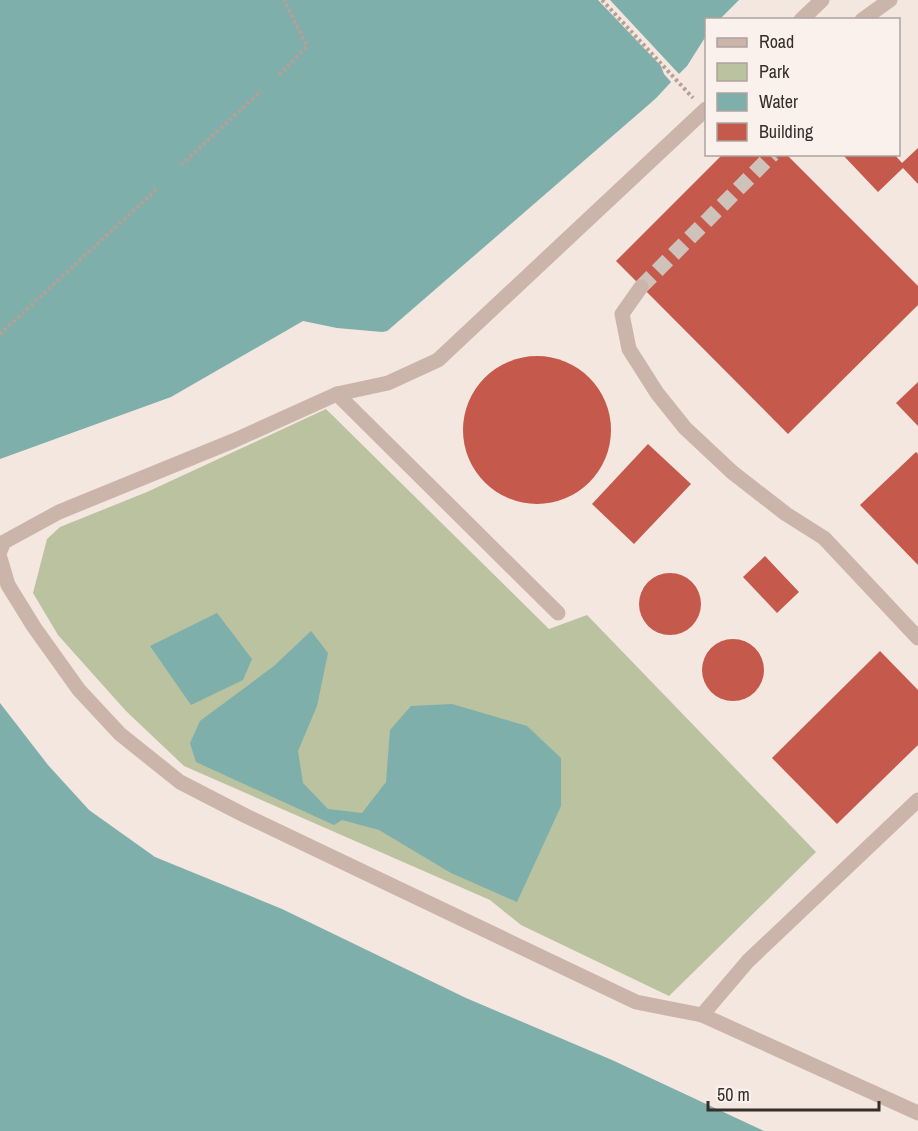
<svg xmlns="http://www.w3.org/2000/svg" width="918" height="1131" viewBox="0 0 918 1131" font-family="'Archivo Narrow',sans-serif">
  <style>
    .green { fill: #bac29f }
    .water { fill: #7eafab }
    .pier { fill: #f3e7df }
    .building { fill: #c4594c }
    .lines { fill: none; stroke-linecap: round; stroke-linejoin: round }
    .minor-tunnel { stroke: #cec2bb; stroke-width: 15; stroke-dasharray: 15 8; stroke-linecap: butt }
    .path { stroke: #b79f95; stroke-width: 4; stroke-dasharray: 3 3; stroke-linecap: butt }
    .minor { stroke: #cbb5ab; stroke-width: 15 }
  </style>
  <rect width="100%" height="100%" fill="#f3e7df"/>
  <path class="green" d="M326 409 549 629 587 615 816 852 669 996 521 925 490 900 184 766 126 711 58 635 33 593 47 539 60 527 147 492Z"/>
  <g class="water">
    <path d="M0 0H765L744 19 706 20V55L378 339 0 508Z"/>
    <path d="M217 613 252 659 243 680 191 705 150 646Z"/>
    <path d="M0 628 142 789 879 1131H0Z"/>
    <path d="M311 631 328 653 317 706 298 751 303 783 328 809 362 813 386 782 390 730 411 706 452 704 527 726 561 758V806L517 902 451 873 379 830 342 820 334 825 196 762 190 743 200 721 274 666Z"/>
  </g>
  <g class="pier">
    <path d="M598 0H610L679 74 687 66 706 36V59L634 122 671 82 664 74 661 66Z"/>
    <path d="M739 0H768L749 20 720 19Z"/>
    <path d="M303 321 337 328 382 332 393 330 379 342 183 432 44 490 0 511V459L171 397Z"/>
    <path d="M0 625 144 787 649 1023 880 1128 882 1131H764L612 1060 466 998 282 909 155 857 89 810 48 765 0 703Z"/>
  </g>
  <g class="building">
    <path d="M918 148V184L903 168 878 192 842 154H894L902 163Z"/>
    <path d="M723 154H786L918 286V305L788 434 616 261Z"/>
    <circle cx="537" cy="430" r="74"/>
    <path d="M918 382V426L896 403Z"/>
    <path d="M648 444 691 484 634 544 592 504Z"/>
    <path d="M916 452 918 454V565L860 505Z"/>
    <path d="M765 556 799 592 777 613 743 577Z"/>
    <circle cx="670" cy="604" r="31"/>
    <circle cx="733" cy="670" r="31"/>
    <path d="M880 651 918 690V745L837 824 772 758Z"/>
  </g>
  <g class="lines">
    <path class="minor-tunnel" d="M641 287 773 154"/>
    <g class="path">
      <path d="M602 0 693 98"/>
      <path d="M279 75 307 46 284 0"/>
      <path d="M181 165 261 91"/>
      <path d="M0 334 157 189"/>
    </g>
    <g class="minor">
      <path d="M801 20 822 0"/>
      <path d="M862 20 890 0"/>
      <path d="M641 287 622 314 629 349 657 393 685 428 732 472 786 514 824 538 918 638"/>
      <path d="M337 394 558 613"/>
      <path d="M0 551 4 542 59 512 233 441 337 394 388 383 438 360 706 109"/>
      <path d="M0 558 8 585 34 627 79 690 120 734 180 782 246 816 636 1002 702 1015"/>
      <path d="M918 800 748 961 702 1015 918 1113"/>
    </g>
  </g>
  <rect x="705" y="18" width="195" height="138" fill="#faf1ec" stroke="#ada39e" stroke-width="1.5"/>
  <rect x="717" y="38" width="30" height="9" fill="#cbb5ab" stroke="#ada39e" stroke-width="1.5"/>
  <text x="759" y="48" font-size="18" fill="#392d2a">Road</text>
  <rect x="717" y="63" width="30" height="18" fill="#bac29f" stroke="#ada39e" stroke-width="1.5"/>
  <text x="759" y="78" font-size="18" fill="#392d2a">Park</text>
  <rect x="717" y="93" width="30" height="18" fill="#7eafab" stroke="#ada39e" stroke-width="1.5"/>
  <text x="759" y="108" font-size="18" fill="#392d2a">Water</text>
  <rect x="717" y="123" width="30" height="18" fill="#c4594c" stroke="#ada39e" stroke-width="1.5"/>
  <text x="759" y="138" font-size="18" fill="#392d2a">Building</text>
  <path d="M708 1101v9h171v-9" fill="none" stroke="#392d2a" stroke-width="3"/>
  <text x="717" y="1101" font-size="18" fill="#392d2a" stroke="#faf1ec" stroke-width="4.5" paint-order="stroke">50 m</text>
</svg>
